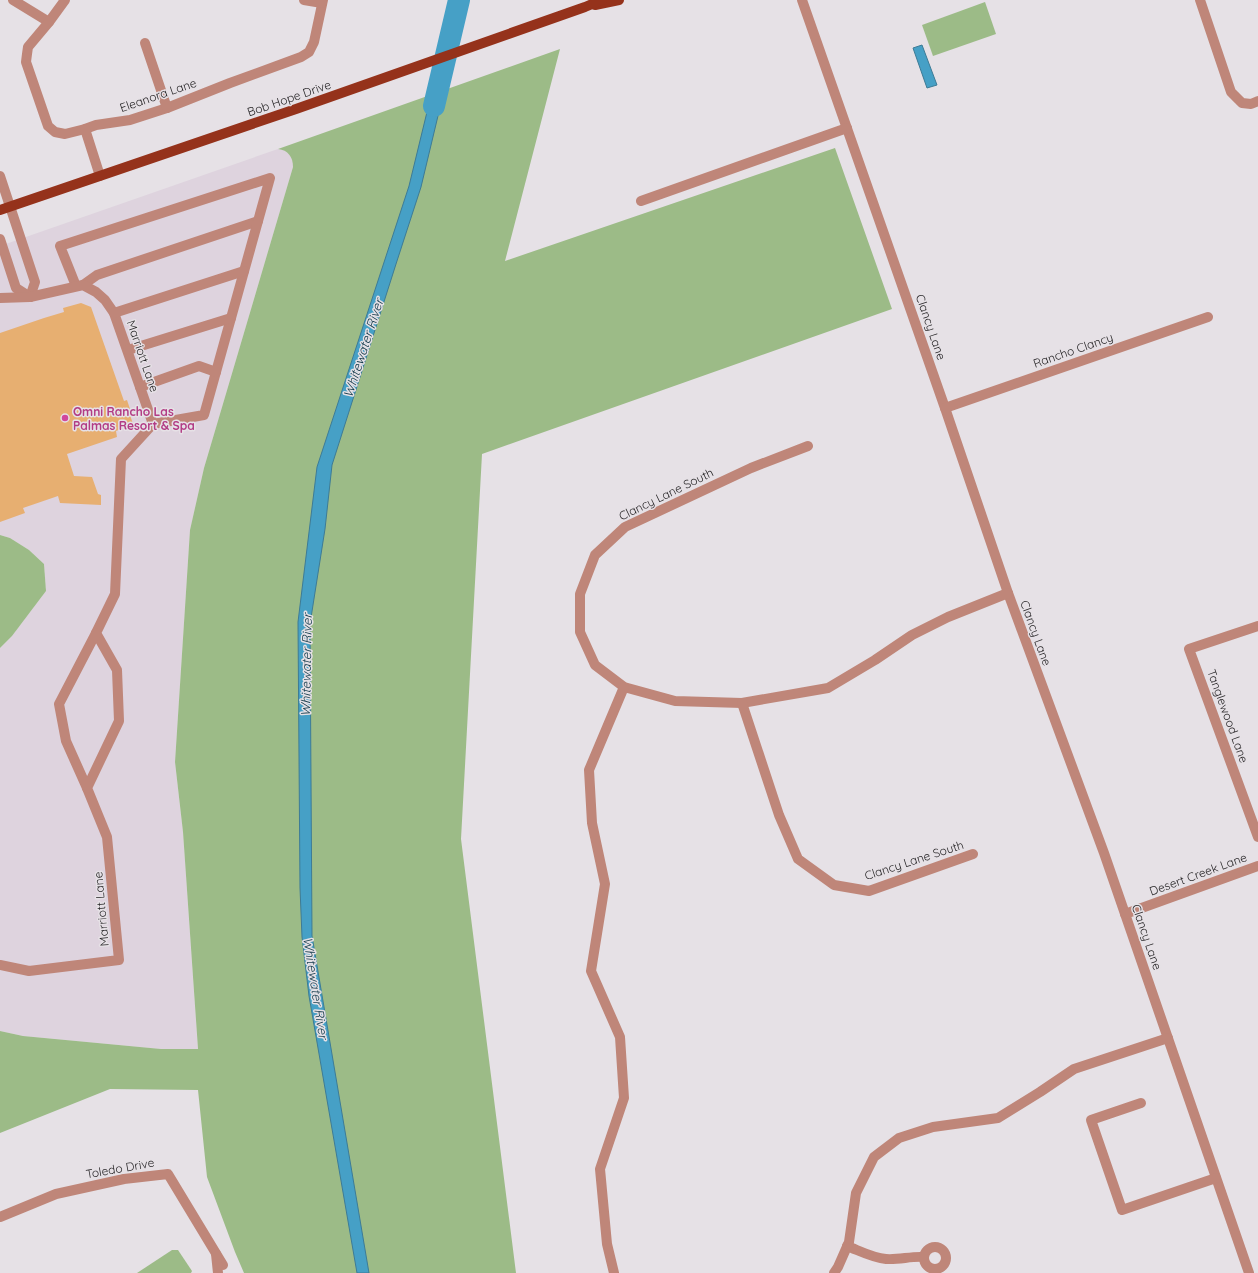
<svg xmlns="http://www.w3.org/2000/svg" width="1258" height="1273" viewBox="0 0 1258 1273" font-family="Quicksand,sans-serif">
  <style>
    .built { fill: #ded3de }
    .green { fill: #9cbb87 }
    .water { fill: #46a0c6; stroke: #3d7b96 }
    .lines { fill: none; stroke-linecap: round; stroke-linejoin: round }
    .river { stroke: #46a0c6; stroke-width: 22 }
    .building { fill: #e7af71 }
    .minor { stroke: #bf8679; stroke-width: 10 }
    .major { stroke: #95321b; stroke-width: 10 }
    .hotel-dot { fill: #d1479c; stroke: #e6e1e6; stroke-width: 1.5 }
    .labels { text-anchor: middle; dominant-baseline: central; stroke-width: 3; stroke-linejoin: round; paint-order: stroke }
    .street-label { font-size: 12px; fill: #272527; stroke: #e6e1e6 }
    .hotel-label { font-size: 12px; font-weight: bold; fill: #b23c85; stroke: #e6e1e6; text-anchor: start }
    .water-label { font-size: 13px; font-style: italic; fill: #103849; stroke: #e6e1e6 }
  </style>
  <rect width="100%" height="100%" fill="#e6e1e6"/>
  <path class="built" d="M278 149 284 150 290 155 293 161V167L204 468 190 530 175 762 183 832 198 1050 161 1049 23 1036 0 1031V648L12 636 46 591 44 564 29 550 10 538 0 535V246Z"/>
  <g class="green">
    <path d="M985 2 996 34 933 56 922 25Z"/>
    <path d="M560 49 505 261 835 148 892 309 482 454 461 839 516 1273H244L235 1252 207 1177 198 1090 110 1089 0 1133V1031L23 1036 161 1049H198L183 832 175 762 190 530 204 468 293 167C293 157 288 150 278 149Z"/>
    <path d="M0 535 10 538 29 550 44 564 46 591 12 636 0 648Z"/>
    <path d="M172 1250H178L192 1271 191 1273H137Z"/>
  </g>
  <g class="water">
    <path d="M922 45 937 85 927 88 913 48Z"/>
    <path d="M448 74 421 187 396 264 332 465 325 529 310 624 312 936 369 1273H357L309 996 302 937 300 888 298 622 317 467 409 186 435 79Z"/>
  </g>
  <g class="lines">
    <path class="river" d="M434 106 459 0"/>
  </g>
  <path class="building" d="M81 303 91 307 124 401 127 400 131 412H129L133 424 116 431 117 437 67 454 74 476 92 477 98 494 101 495V505L60 503 58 496 23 508 25 513 0 522V333L44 318 64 312 63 308Z"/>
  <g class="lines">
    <g class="minor">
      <path d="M13 0 49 22"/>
      <path d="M65 0 49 22 28 47 27 54 26 62 48 126 55 132 65 134 85 129 96 125 130 120 167 108 230 83 301 57 309 52 314 42 323 0"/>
      <path d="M304 0 322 3"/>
      <path d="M802 0 945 408 1008 593 1104 853 1249 1273"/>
      <path d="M1200 0 1231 92 1242 103 1251 104 1258 101"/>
      <path d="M145 43 167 108"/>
      <path d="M85 129 100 176"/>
      <path d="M0 176 35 282 30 297"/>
      <path d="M641 201 847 128"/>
      <path d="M0 239 16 288 30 297"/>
      <path d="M83 285 97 275 258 221"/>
      <path d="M76 286 60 246 270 178 204 415 153 424"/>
      <path d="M0 298 30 297 83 285 96 292 105 300 114 313 153 424 121 459 115 594 96 633 117 670 119 721 87 788 107 837 119 960 29 971 0 965"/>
      <path d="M114 313 244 271"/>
      <path d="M128 350 231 318"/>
      <path d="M140 387 199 366 216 372"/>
      <path d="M945 408 1208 317"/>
      <path d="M808 446 751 468 625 527 595 555 580 594V632L595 665 624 687 675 701 742 703 828 688 875 660 912 635 948 617 1008 593"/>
      <path d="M1258 626 1189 649 1258 837"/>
      <path d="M742 703 779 815 798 859 834 885 869 891 973 854"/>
      <path d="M87 788 66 741 59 704 96 633"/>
      <path d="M1125 914 1258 866"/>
      <path d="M1141 1103 1091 1120 1122 1210 1216 1178"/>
      <path d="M0 1217 56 1194 124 1179 168 1174 223 1265"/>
      <path d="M847 1246C860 1251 873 1258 886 1259 899 1260 911 1256 924 1257"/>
      <circle cx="935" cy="1258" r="11"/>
      <path d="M216 1254 218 1273"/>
      <path d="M614 1273 607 1244 600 1169 624 1098 620 1037 591 971 605 884 592 823 589 770 624 687"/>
      <path d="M834 1273 838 1267 849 1242 856 1193 874 1157 899 1138 933 1127 998 1118 1040 1092 1074 1069 1168 1038"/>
    </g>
    <g class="major">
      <path d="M595 5 619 0"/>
      <path d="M0 210 296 109 585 7 602 0"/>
    </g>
  </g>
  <circle class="hotel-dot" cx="65" cy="418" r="4"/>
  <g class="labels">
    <g class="street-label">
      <text transform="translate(158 95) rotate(-19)">Eleanora Lane</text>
      <text transform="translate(289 98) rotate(-19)">Bob Hope Drive</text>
      <text transform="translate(931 327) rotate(71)">Clancy Lane</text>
      <text transform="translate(1073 350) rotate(-19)">Rancho Clancy</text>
      <text transform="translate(143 356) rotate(71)">Marriott Lane</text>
      <text transform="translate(666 494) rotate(-26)">Clancy Lane South</text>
      <text transform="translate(1036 633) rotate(70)">Clancy Lane</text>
      <text transform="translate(1228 716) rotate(70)">Tanglewood Lane</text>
      <text transform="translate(914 860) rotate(-18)">Clancy Lane South</text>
      <text transform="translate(1198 874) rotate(-20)">Desert Creek Lane</text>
      <text transform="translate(101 909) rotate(-95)">Marriott Lane</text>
      <text transform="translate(1147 937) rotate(71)">Clancy Lane</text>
      <text transform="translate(120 1168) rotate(-10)">Toledo Drive</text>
    </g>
    <g class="hotel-label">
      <text x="73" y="411">Omni Rancho Las<tspan x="73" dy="14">Palmas Resort &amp; Spa</tspan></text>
    </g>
    <g class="water-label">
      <text transform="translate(363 348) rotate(-72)">Whitewater River</text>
      <text transform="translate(306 665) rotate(-89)">Whitewater River</text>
      <text transform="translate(316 988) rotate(81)">Whitewater River</text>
    </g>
  </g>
</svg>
